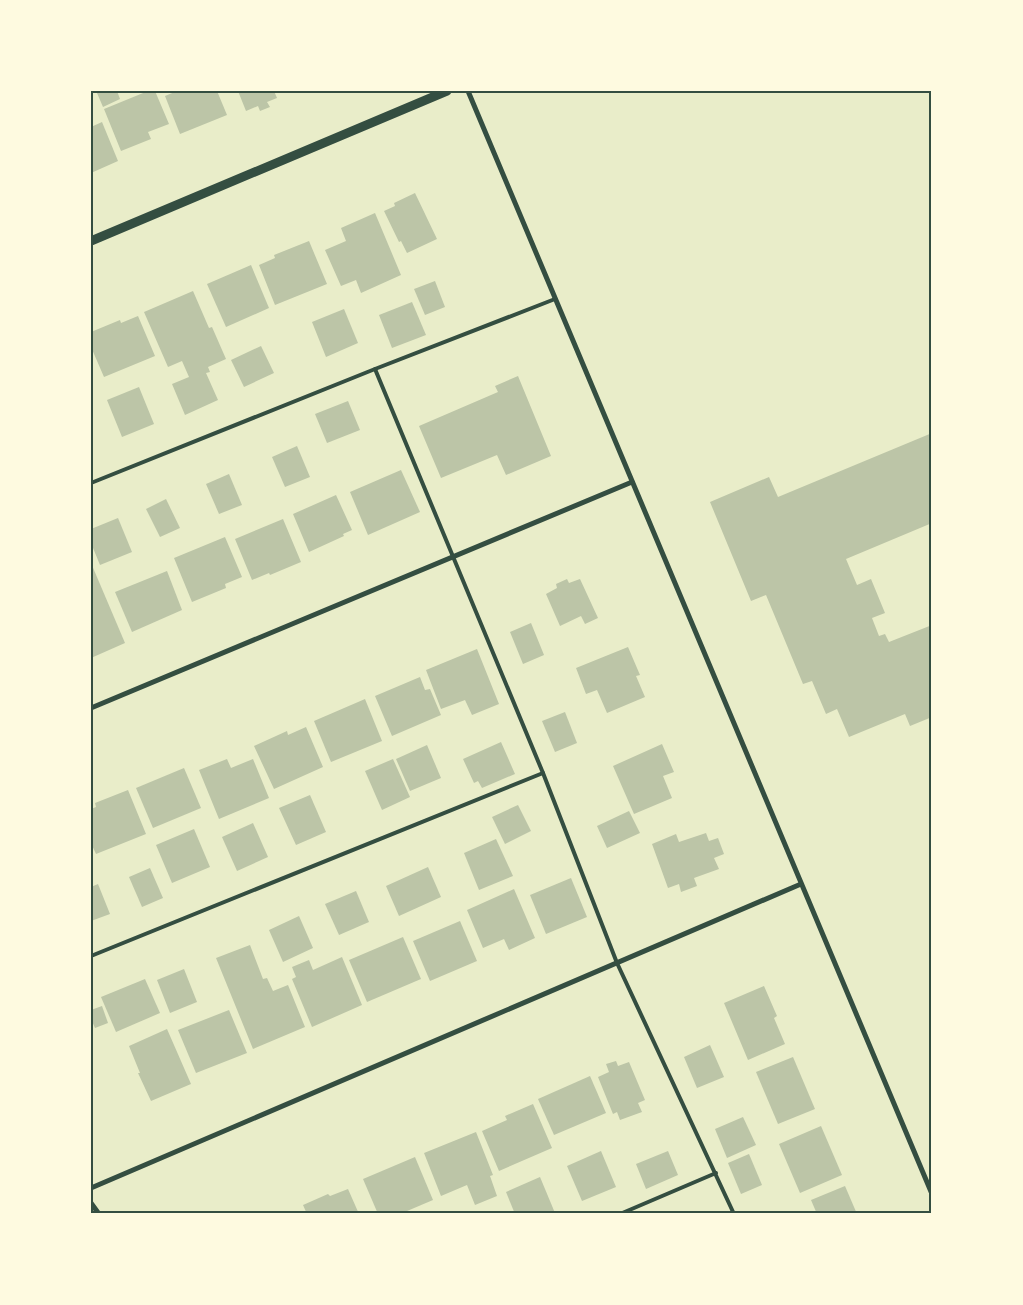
<svg xmlns="http://www.w3.org/2000/svg" width="1023" height="1305" viewBox="0 0 1023 1305" font-family="Bitter,serif">
  <style>
    .building { fill: #bcc5a7 }
    .lines { fill: none; stroke-linecap: round; stroke-linejoin: round }
    .service { stroke: #344e41; stroke-width: 4 }
    .minor { stroke: #344e41; stroke-width: 5 }
    .tertiary { stroke: #344e41; stroke-width: 9 }
    .neatline { fill: none; stroke: #344e41; stroke-width: 2 }
  </style>
  <rect width="100%" height="100%" fill="#e9edc9"/>
  <g class="building">
    <path d="M101 91H117L120 99 103 107 97 93Z"/>
    <path d="M148 91H155L169 124 148 132 151 139 121 151 104 109Z"/>
    <path d="M177 91H217L227 115 180 134 165 96Z"/>
    <path d="M238 91H274L277 98 267 102 270 107 260 111 258 106 246 111Z"/>
    <path d="M102 122 118 161 91 173V127Z"/>
    <path d="M415 193 437 239 407 253 401 241 399 242 384 211 395 206 394 203Z"/>
    <path d="M375 213 401 275 361 293 356 280 341 286 325 250 346 241 341 228Z"/>
    <path d="M309 241 327 284 275 305 259 265 275 258 274 255Z"/>
    <path d="M251 265 269 308 226 327 207 284Z"/>
    <path d="M435 281 445 307 425 315 414 289Z"/>
    <path d="M193 291 209 328 212 327 226 359 208 367 210 372 206 373 218 400 185 415 172 384 189 377 182 361 168 367 144 312Z"/>
    <path d="M412 302 426 335 392 348 379 315Z"/>
    <path d="M344 309 358 343 326 357 312 322Z"/>
    <path d="M138 316 155 356 104 377 91 347V332L120 320 121 323Z"/>
    <path d="M261 346 274 373 244 387 231 360Z"/>
    <path d="M518 376 551 456 506 475 497 455 441 478 419 426 498 392 495 386Z"/>
    <path d="M139 387 154 424 122 437 107 400Z"/>
    <path d="M348 401 360 430 327 443 315 414Z"/>
    <path d="M932 433V523L846 559 857 585 871 579 885 613 872 618 879 636 885 634 889 642 932 625V717L910 726 905 714 849 737 837 709 826 714 812 681 803 684 766 595 751 601 710 502 769 477 778 497Z"/>
    <path d="M297 446 310 477 285 487 272 457Z"/>
    <path d="M401 470 420 512 368 535 350 492Z"/>
    <path d="M229 474 242 505 219 514 206 484Z"/>
    <path d="M336 495 352 530 343 534 344 536 309 552 293 514Z"/>
    <path d="M166 499 180 528 160 537 146 509Z"/>
    <path d="M118 518 132 552 100 565 91 543V529Z"/>
    <path d="M283 519 301 562 270 575 269 573 252 580 235 539Z"/>
    <path d="M225 537 242 577 225 584 226 588 192 602 174 558Z"/>
    <path d="M91 563 125 643 91 658Z"/>
    <path d="M167 571 182 610 132 632 115 592Z"/>
    <path d="M567 579 569 583 580 579 598 618 585 624 581 616 560 626 546 594 557 588 556 584Z"/>
    <path d="M531 623 544 655 523 664 510 632Z"/>
    <path d="M628 647 640 675 636 676 645 697 607 713 597 690 586 694 576 668Z"/>
    <path d="M477 649 499 704 472 715 465 700 441 709 426 670Z"/>
    <path d="M420 677 425 690 430 689 441 715 392 736 375 696Z"/>
    <path d="M365 699 382 741 331 762 314 721Z"/>
    <path d="M565 712 577 743 555 752 542 721Z"/>
    <path d="M306 727 323 767 274 789 254 746 287 731 288 735Z"/>
    <path d="M501 742 515 774 482 788 478 781 474 783 463 759Z"/>
    <path d="M662 744 674 772 663 776 672 798 634 814 613 766Z"/>
    <path d="M427 745 441 778 410 791 396 759Z"/>
    <path d="M227 759 231 768 253 759 269 798 219 819 199 770Z"/>
    <path d="M393 759 410 797 382 810 365 771Z"/>
    <path d="M184 768 201 808 153 828 136 788Z"/>
    <path d="M128 790 146 834 96 854 91 843V809L96 807 95 803Z"/>
    <path d="M310 795 326 832 296 845 279 808Z"/>
    <path d="M518 805 531 831 505 844 492 817Z"/>
    <path d="M629 811 640 833 607 848 597 826Z"/>
    <path d="M253 823 268 857 237 871 222 837Z"/>
    <path d="M194 829 210 867 172 883 156 845Z"/>
    <path d="M706 833 709 841 718 838 724 854 714 858 719 869 694 878 697 886 681 892 679 884 668 888 652 844 676 834 679 842Z"/>
    <path d="M496 839 513 876 479 890 464 853Z"/>
    <path d="M428 867 441 897 399 916 386 886Z"/>
    <path d="M150 868 163 898 142 907 129 877Z"/>
    <path d="M571 878 587 917 546 934 530 895Z"/>
    <path d="M98 884 110 914 91 921V887Z"/>
    <path d="M514 889 535 938 509 950 504 939 483 948 467 910Z"/>
    <path d="M356 891 369 922 339 935 325 904Z"/>
    <path d="M299 916 313 948 283 962 269 930Z"/>
    <path d="M460 921 477 961 430 981 413 941Z"/>
    <path d="M403 937 421 979 367 1002 349 960Z"/>
    <path d="M250 945 263 979 267 978 273 991 288 985 305 1027 253 1049 216 958Z"/>
    <path d="M342 957 362 1005 312 1027 292 979 296 977 292 967 309 960 313 970Z"/>
    <path d="M184 969 197 1002 170 1013 157 980Z"/>
    <path d="M145 979 160 1013 116 1032 101 997Z"/>
    <path d="M764 986 777 1016 774 1018 785 1044 748 1060 724 1003Z"/>
    <path d="M102 1006 108 1023 95 1028 91 1019V1010Z"/>
    <path d="M229 1010 247 1053 196 1073 178 1030Z"/>
    <path d="M167 1029 191 1084 151 1101 138 1073H140L129 1046Z"/>
    <path d="M710 1045 724 1077 697 1088 684 1057Z"/>
    <path d="M793 1057 815 1109 778 1124 756 1072Z"/>
    <path d="M616 1061 618 1066 629 1062 645 1100 638 1103 642 1112 620 1120 617 1112 613 1114 598 1077 609 1072 606 1064Z"/>
    <path d="M590 1076 606 1113 554 1135 538 1099Z"/>
    <path d="M533 1104 552 1148 499 1171 482 1131 507 1120 505 1116Z"/>
    <path d="M743 1117 756 1145 727 1158 715 1129Z"/>
    <path d="M821 1126 842 1175 800 1193 779 1144Z"/>
    <path d="M476 1132 493 1175 490 1176 497 1196 475 1205 467 1185 441 1196 424 1153Z"/>
    <path d="M601 1151 616 1187 582 1201 567 1166Z"/>
    <path d="M668 1151 678 1175 646 1189 636 1164Z"/>
    <path d="M749 1154 762 1185 741 1194 728 1163Z"/>
    <path d="M415 1157 433 1200 400 1214H378L363 1179Z"/>
    <path d="M540 1177 555 1213 515 1214 506 1192Z"/>
    <path d="M845 1186 857 1214H817L811 1200Z"/>
    <path d="M348 1189 359 1214H307L303 1205 328 1194 330 1196Z"/>
  </g>
  <g class="lines">
    <g class="service">
      <path d="M375 369 543 773 617 963 734 1214"/>
      <path d="M91 483 375 369 555 299"/>
      <path d="M91 956 543 773"/>
      <path d="M620 1214 716 1173"/>
    </g>
    <g class="minor">
      <path d="M468 91 932 1194"/>
      <path d="M91 708 632 482"/>
      <path d="M91 1188 801 884"/>
      <path d="M91 1203 99 1214"/>
    </g>
    <path class="tertiary" d="M91 241 447 91"/>
  </g>
  <rect width="1023" height="1305" fill="none" stroke="#fefae0" stroke-width="185"/>
  <rect x="92" y="92" width="838" height="1120" class="neatline"/>
</svg>
